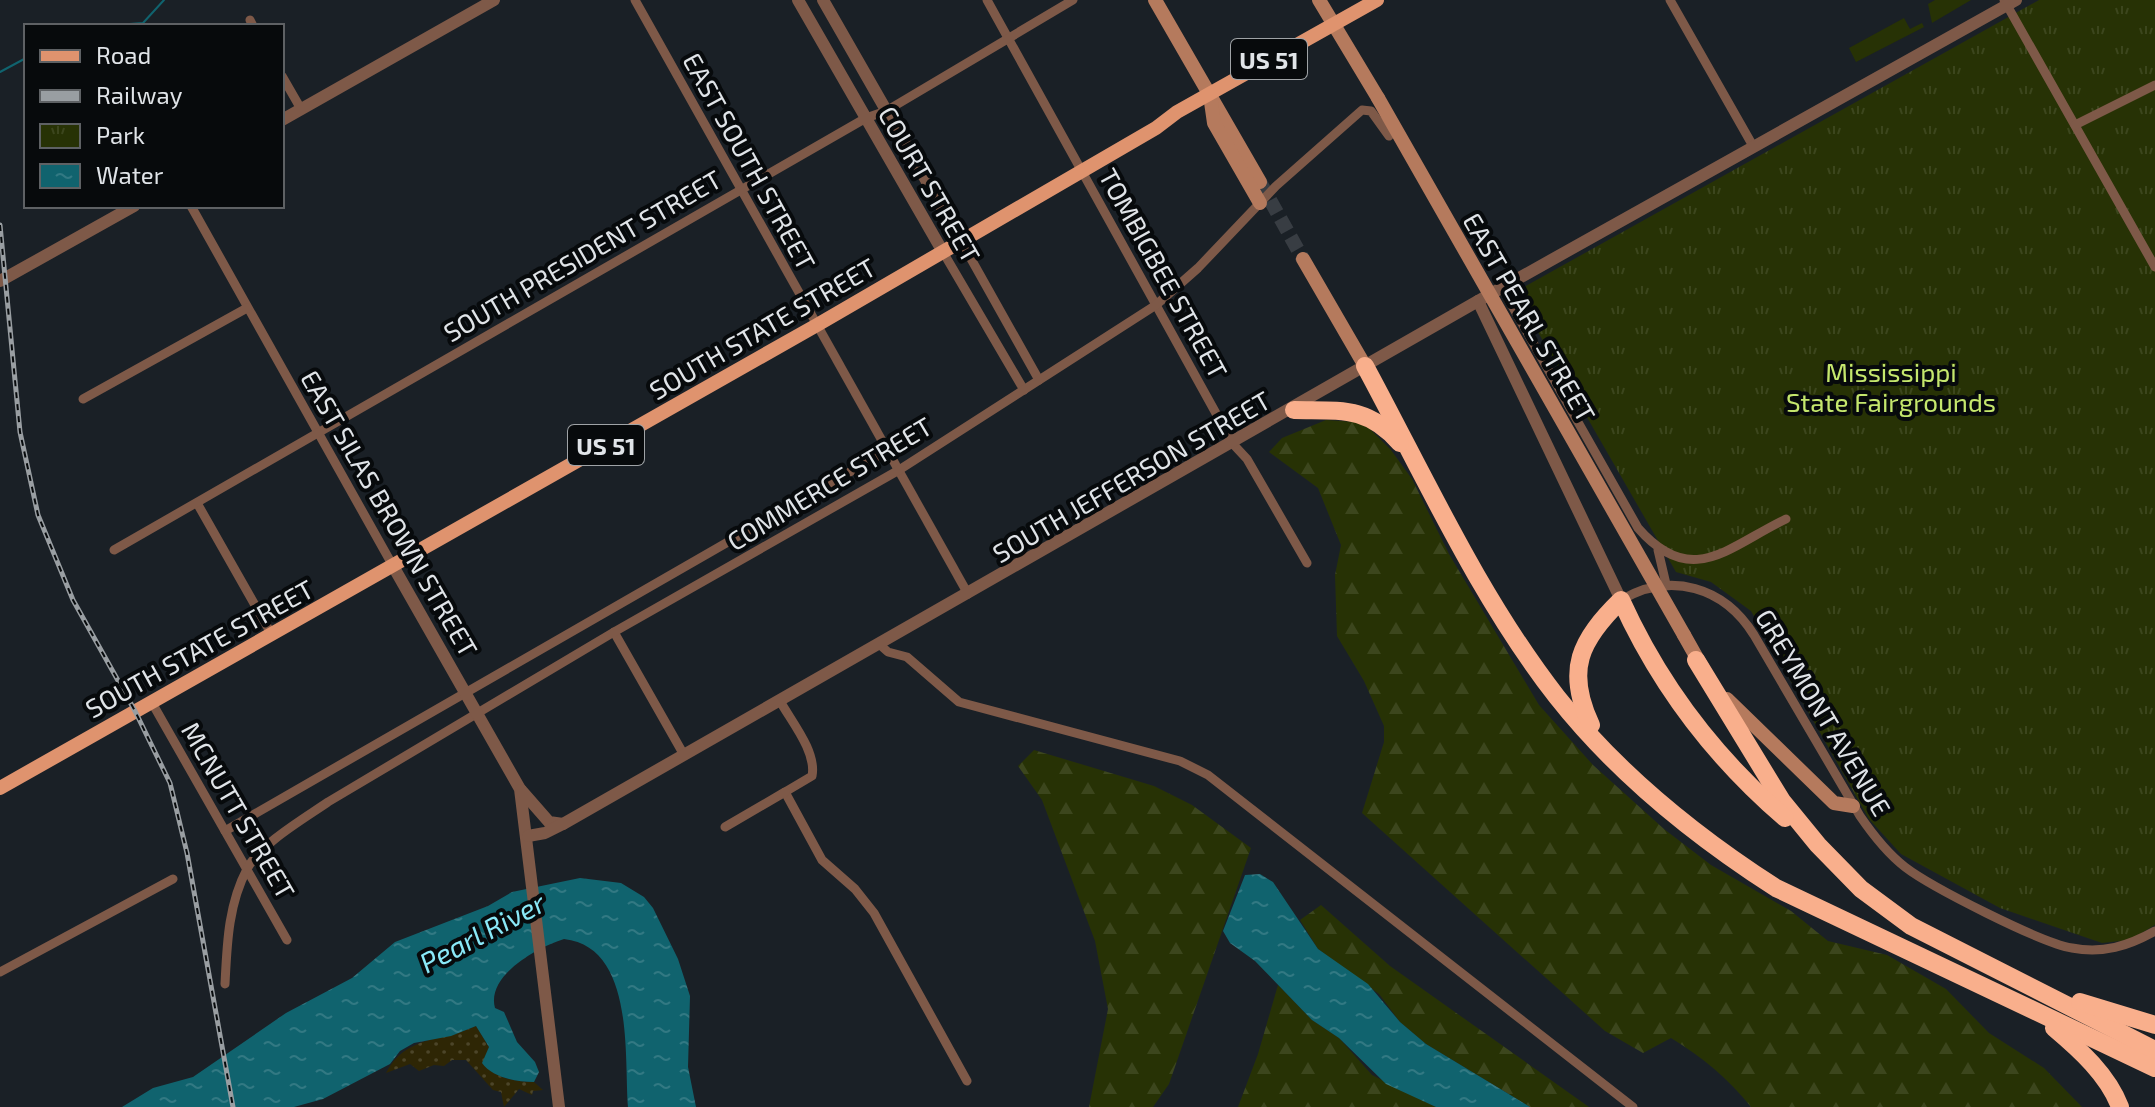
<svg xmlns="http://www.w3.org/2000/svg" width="2155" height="1107" viewBox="0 0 2155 1107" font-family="'Exo 2',sans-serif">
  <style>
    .grass { fill: #273205 }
    .forest { fill: url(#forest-firs) }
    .sand { fill: url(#sand-dots) }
    .park { fill: url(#park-tufts) }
    .water { fill: url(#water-ripples) }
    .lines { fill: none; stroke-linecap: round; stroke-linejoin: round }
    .stream { stroke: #10636e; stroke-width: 2 }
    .secondary-tunnel { stroke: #383d43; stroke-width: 14; stroke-dasharray: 14 7; stroke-linecap: butt }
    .minor { stroke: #7e5948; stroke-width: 9 }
    .tertiary { stroke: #7e5948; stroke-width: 12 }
    .secondary { stroke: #b57a5d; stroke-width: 14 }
    .primary { stroke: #df936e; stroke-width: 14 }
    .motorway { stroke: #f9af8c; stroke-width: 18 }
    .rail-casing { stroke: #999ea2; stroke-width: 5 }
    .rail { stroke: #070a0c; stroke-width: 2; stroke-dasharray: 6; stroke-linecap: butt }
    .secondary-bridge { stroke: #b57a5d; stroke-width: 14 }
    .labels { text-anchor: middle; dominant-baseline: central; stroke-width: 8; stroke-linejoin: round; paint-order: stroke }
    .shield { fill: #070a0c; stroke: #9fa3a6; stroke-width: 2 }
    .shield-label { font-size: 24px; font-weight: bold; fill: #e0e4e8 }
    .street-label { font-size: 26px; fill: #e0e4e8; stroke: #070a0c }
    .park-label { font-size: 26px; fill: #c5e76d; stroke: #070a0c }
    .water-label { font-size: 28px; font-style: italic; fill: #8ae9f8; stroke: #070a0c }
  </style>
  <defs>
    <pattern id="forest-firs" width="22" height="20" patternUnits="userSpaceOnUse" patternTransform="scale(2)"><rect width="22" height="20" fill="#273205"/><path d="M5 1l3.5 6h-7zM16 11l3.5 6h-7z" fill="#3c461d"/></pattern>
    <pattern id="sand-dots" width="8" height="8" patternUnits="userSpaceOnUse" patternTransform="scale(2)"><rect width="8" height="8" fill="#2e2605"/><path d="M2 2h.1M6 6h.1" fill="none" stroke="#4c4529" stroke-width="1.8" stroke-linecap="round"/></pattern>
    <pattern id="park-tufts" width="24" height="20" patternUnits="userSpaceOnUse" patternTransform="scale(2)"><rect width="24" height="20" fill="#273205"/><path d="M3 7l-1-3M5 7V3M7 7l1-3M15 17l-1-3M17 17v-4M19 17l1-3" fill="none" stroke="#3c461d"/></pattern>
    <pattern id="water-ripples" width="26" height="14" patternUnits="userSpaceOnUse" patternTransform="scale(2)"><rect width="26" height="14" fill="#10636e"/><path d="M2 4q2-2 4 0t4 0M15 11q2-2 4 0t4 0" fill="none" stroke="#327983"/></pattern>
  </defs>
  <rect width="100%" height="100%" fill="#1a2026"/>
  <g class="grass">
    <path d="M1935 0H1971L1932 23 1928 4Z"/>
    <path d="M1904 18 1910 29 1922 23 1924 27 1856 62 1849 48Z"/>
  </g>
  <g class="forest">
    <path d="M1326 420 1356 422 1369 428 1391 450 1412 479 1449 554 1539 705 1593 765 1664 829 1711 865 1791 911 1828 941 1887 955 1946 989 1989 1033 2044 1068 2082 1107H1751C1728 1078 1702 1057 1671 1038L1643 1053 1605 1031 1362 813 1384 742V726L1364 681 1337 636 1335 575 1341 545 1318 488 1269 452 1282 438Z"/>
    <path d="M1034 750 1154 786 1192 805 1251 848 1169 1084 1153 1107H1089L1108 1009 1095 941 1042 800 1018 766Z"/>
    <path d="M1321 905 1390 966 1589 1107H1530L1426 1044 1400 1022 1379 994 1318 949 1300 920Z"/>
    <path d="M1278 985 1312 1020 1339 1038 1372 1075 1436 1107H1238L1258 1054Z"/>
  </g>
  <path class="sand" d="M476 1026 489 1047 483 1063C494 1078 515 1082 534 1082L543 1090 533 1091 532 1095 519 1089 504 1107 501 1092 493 1090 466 1060H452L444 1066 434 1065 419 1071 410 1064 386 1073C405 1035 442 1042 476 1026Z"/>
  <path class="park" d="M2039 0H2155V925L2130 940 2102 943 2000 908 1901 854 1869 819 1751 611 1711 582 1676 572 1515 292Z"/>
  <g class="water">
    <path d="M1260 874 1273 882 1318 949 1368 984 1400 1022 1426 1044 1530 1107H1436L1386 1084 1339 1038 1312 1020 1255 961 1230 943 1223 931 1245 875Z"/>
    <path d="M580 878 621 883 644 897 653 908 678 959 690 996 688 1067 696 1107H628C624 1055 635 947 564 939 537 947 486 976 495 1008L504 1012 517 1042 535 1062 539 1072 534 1082C515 1082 492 1077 482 1063L489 1047 476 1026 451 1036 414 1043 400 1051 390 1064 323 1099 294 1107H122L153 1088 193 1077 286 1013 352 978 395 942 488 906 512 892Z"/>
  </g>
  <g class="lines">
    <g class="stream">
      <path d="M102 26 143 23 164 0"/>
      <path d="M0 72 26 58"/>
    </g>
    <path class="secondary-tunnel" d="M1260 182 1303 259"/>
    <g class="minor">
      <path d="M635 0 968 594"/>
      <path d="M987 0 1233 444 1247 459 1307 563"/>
      <path d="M1670 0 1753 146"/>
      <path d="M2004 0 2155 267"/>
      <path d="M250 20 253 26"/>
      <path d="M282 76 301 109"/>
      <path d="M2075 125 2155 85"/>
      <path d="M191 206 393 566"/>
      <path d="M961 241 1039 380"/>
      <path d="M943 252 1024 390"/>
      <path d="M1502 288 1638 528C1692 590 1729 546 1786 519"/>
      <path d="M83 399 247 308"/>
      <path d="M197 503 272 635"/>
      <path d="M114 550 866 118 886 111 1073 0"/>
      <path d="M1658 550 1666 584"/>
      <path d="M1621 600C1671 571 1724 587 1754 635L1860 816C1873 835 1887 853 1905 867 1931 887 2041 943 2072 948 2103 954 2128 946 2155 931"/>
      <path d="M614 632 684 755"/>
      <path d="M879 644 888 652 907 657 959 702 1180 761 1208 775 1633 1107"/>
      <path d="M151 701 287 940"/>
      <path d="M780 701C791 721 817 752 812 776L785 792 822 860 855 889 874 913 967 1081"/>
      <path d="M725 827 785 792"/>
      <path d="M225 831 888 450"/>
      <path d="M0 972 173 879"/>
      <path d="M225 984C227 945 228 905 247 869 260 844 305 818 328 802L614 632 899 470 1156 305 1198 268 1276 186 1362 110 1371 111 1389 136"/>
    </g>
    <g class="tertiary">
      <path d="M798 0 943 252"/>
      <path d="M823 0 961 241"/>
      <path d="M282 120 494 0"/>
      <path d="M0 281 134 206"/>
      <path d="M1478 301 1621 600"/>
      <path d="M393 566 520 789 559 1107"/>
      <path d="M521 790 549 822 563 824"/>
      <path d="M528 836 545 833 563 824 1478 301 2016 0"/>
    </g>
    <g class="secondary">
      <path d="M1155 0 1260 182"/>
      <path d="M1319 0 1378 98"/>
      <path d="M1211 102 1214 123 1260 203"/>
      <path d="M1303 259 1365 366"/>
      <path d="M1684 635 1702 667"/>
      <path d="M1727 699 1834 803 1853 806"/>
    </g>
    <path class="primary" d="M0 788 817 325 1156 128 1177 112 1377 0"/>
    <g class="motorway">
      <path d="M1365 366C1425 477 1479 597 1557 697 1617 773 1695 836 1776 888L2155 1068"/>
      <path d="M1294 410C1339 411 1367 405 1400 443"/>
      <path d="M1696 660 1782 801 1818 845 1861 889 1911 926 2155 1050"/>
      <path d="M1591 725C1565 670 1580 640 1621 600 1659 684 1714 757 1785 818"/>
      <path d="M2080 1002 2155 1025"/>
      <path d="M2054 1028C2080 1050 2108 1075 2120 1107"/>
    </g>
    <defs>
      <path id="rail" d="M0 225 20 432 38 515 73 600 135 711 170 783 187 853 233 1107"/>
    </defs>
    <use href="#rail" class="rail-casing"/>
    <use href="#rail" class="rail"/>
    <path class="secondary-bridge" d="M1378 98 1684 635"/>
  </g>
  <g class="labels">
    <g class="shield">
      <rect x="1231" y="39" width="76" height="40" rx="6"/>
      <rect x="568" y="425" width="76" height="40" rx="6"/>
    </g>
    <g class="shield-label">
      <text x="1269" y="59">US 51</text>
      <text x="606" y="445">US 51</text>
    </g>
    <g class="street-label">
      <text transform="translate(750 161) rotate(61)">EAST SOUTH STREET</text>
      <text transform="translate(930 184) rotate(60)">COURT STREET</text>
      <text transform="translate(582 255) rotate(-30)">SOUTH PRESIDENT STREET</text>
      <text transform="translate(1164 273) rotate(61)">TOMBIGBEE STREET</text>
      <text transform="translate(1530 317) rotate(60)">EAST PEARL STREET</text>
      <text transform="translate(762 328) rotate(-30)">SOUTH STATE STREET</text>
      <text transform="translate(1131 476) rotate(-30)">SOUTH JEFFERSON STREET</text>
      <text transform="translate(829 483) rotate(-31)">COMMERCE STREET</text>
      <text transform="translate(390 513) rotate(60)">EAST SILAS BROWN STREET</text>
      <text transform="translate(199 648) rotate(-29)">SOUTH STATE STREET</text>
      <text transform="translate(1824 712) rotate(59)">GREYMONT AVENUE</text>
      <text transform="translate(239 810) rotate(60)">MCNUTT STREET</text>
    </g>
    <g class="park-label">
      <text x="1891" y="371">Mississippi<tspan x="1891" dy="30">State Fairgrounds</tspan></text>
    </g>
    <g class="water-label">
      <text transform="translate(482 932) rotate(-28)">Pearl River</text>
    </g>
  </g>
  <rect x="24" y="24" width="260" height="184" fill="#070a0c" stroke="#5e6164" stroke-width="2"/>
  <rect x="40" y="50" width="40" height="12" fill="#df936e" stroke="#5e6164" stroke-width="2"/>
  <text x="96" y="64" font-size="24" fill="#e0e4e8">Road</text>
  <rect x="40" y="90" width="40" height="12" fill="#999ea2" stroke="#5e6164" stroke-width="2"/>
  <text x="96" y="104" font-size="24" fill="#e0e4e8">Railway</text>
  <rect x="40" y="124" width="40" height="24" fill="url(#park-tufts)" stroke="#5e6164" stroke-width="2"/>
  <text x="96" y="144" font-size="24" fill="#e0e4e8">Park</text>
  <rect x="40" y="164" width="40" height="24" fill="url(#water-ripples)" stroke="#5e6164" stroke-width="2"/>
  <text x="96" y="184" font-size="24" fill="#e0e4e8">Water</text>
</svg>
